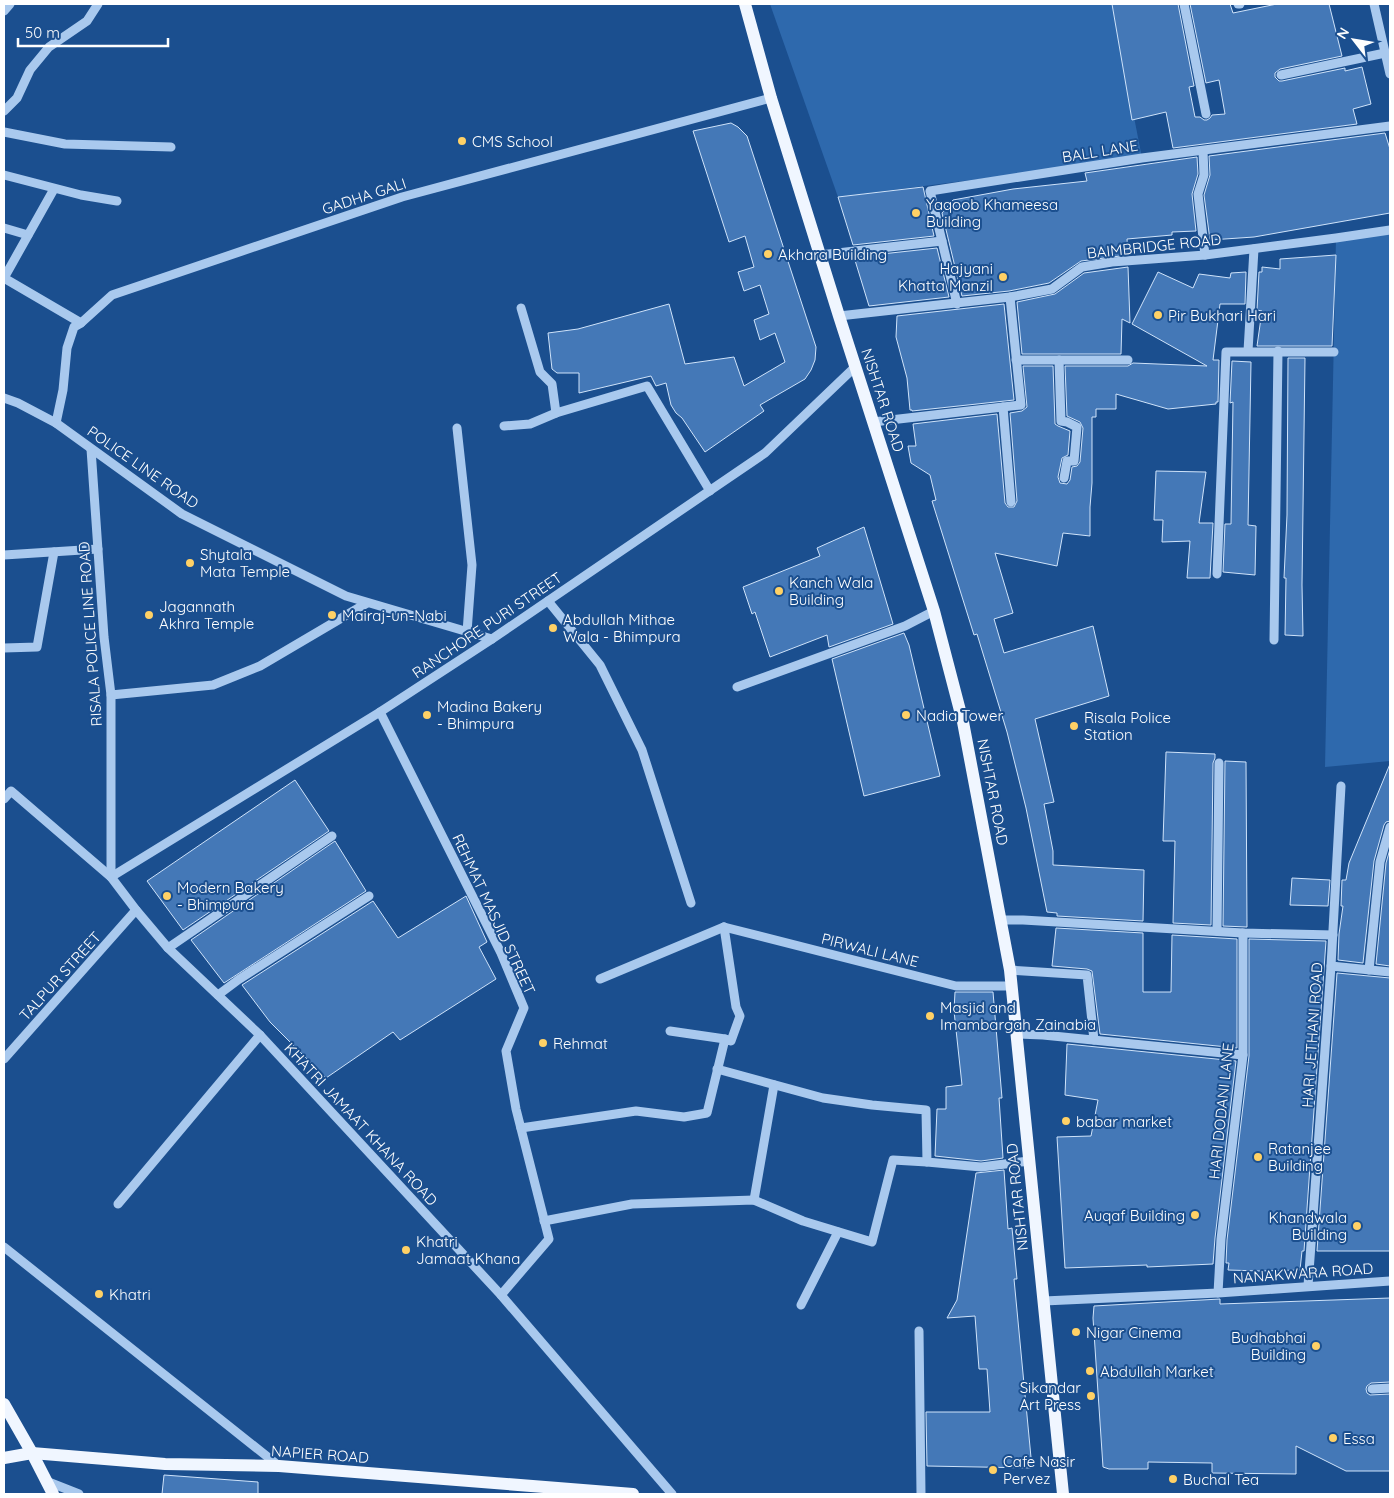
<svg xmlns="http://www.w3.org/2000/svg" width="1394" height="1498" viewBox="0 0 1394 1498" font-family="Quicksand,sans-serif">
  <style>
    .green { fill: #2e69ad }
    .building { fill: #4478b7; stroke: #cfe3fa }
    .lines { fill: none; stroke-linecap: round; stroke-linejoin: round }
    .minor { stroke: #a9c9ee; stroke-width: 9 }
    .major { stroke: #f0f6ff; stroke-width: 12 }
    .poi-dot { fill: #ffd166; stroke: #1b4f8f; stroke-width: 2 }
    .labels { text-anchor: middle; dominant-baseline: central; stroke-width: 4; stroke-linejoin: round; paint-order: stroke }
    .poi-label { font-size: 15px; fill: #fff; stroke: #1b4f8f; text-anchor: start }
    .street-label { font-size: 15px; fill: #fff; stroke: #1b4f8f }
  </style>
  <rect width="100%" height="100%" fill="#1b4f8f"/>
  <g class="green">
    <path d="M770 4H1112L1142 158 838 197Z"/>
    <path d="M1390 230V761L1325 767 1336 238Z"/>
  </g>
  <g class="building">
    <path d="M1112 4H1178L1194 86 1189 87 1195 117H1200L1204 120H1207L1210 118 1212 115 1225 114 1219 80 1206 83 1190 4H1230L1233 13 1277 4H1329L1342 56 1280 69 1275 73V77L1279 81H1282L1345 68V71L1362 67 1371 104 1353 109 1357 124 1173 148 1166 112 1132 120Z"/>
    <path d="M731 123 738 127 747 136 816 347 815 360 811 370 805 379 760 405 764 411 705 452 682 418 676 413 671 405 666 383 656 386 651 376 579 393V373H557L552 369 548 333 578 329 669 304 685 364 734 357 744 386 785 362 775 333 760 340 754 320 769 314 760 285 744 291 738 272 754 267 745 236 729 242 693 131Z"/>
    <path d="M1385 133 1390 149V213L1254 237 1210 240 1204 195 1210 175 1209 156Z"/>
    <path d="M1197 157 1198 174 1192 194 1196 231 1172 232V235L1127 239 1128 255 1081 261 1049 283 1009 291 962 296 942 213 953 200 1013 189 1087 181 1085 173Z"/>
    <path d="M923 187 934 236 853 245 838 197Z"/>
    <path d="M937 248 949 297 869 306 854 257Z"/>
    <path d="M1336 255 1332 346H1257L1262 311 1257 310 1259 272H1262V267L1280 269V259Z"/>
    <path d="M1128 267 1130 323 1122 319 1121 354H1022L1017 302 1055 294 1084 273Z"/>
    <path d="M1158 272 1193 288 1199 274 1230 278 1231 273 1246 272 1245 304H1220L1213 360H1219L1218 402H1216V404L1168 409 1116 394V409H1096V417H1092V483L1090 507V536L1063 533 1057 566 995 553 1013 613 994 619 1004 653 1093 626 1109 696 1035 719 1054 802 1044 804 1053 851V865L1144 870 1143 921 1057 916V913L1047 912 1026 808 1007 732 977 634 974 635 932 501 936 500 930 475 911 463 908 446H916L913 424 997 414 1005 503 1008 507H1014L1017 501 1010 413 1022 411 1027 407 1023 366H1053L1055 424 1058 426 1070 431 1068 455 1062 458 1058 477 1060 483 1067 484 1070 480 1072 467 1077 466 1080 462 1083 428 1080 422 1067 416 1065 366H1128L1133 363 1207 366 1132 324Z"/>
    <path d="M1004 304 1014 400 912 411V410H910L907 378 896 337 897 316Z"/>
    <path d="M1288 358H1305L1302 585 1303 636 1285 635 1286 578H1284L1287 515Z"/>
    <path d="M1232 361 1251 362 1248 525 1256 526 1255 575 1223 572 1225 524H1231L1233 402 1230 403Z"/>
    <path d="M1156 471 1206 472 1199 523H1213L1210 578H1187L1190 541 1162 542 1163 520H1154Z"/>
    <path d="M864 527 893 624 829 647 827 635 770 657 755 612 752 614 743 587 820 556 817 548Z"/>
    <path d="M904 633 909 645 940 776 864 796 832 659Z"/>
    <path d="M1166 752 1215 754V758L1213 763 1211 925 1173 923 1175 841H1163Z"/>
    <path d="M1225 761 1246 762 1247 927 1223 926Z"/>
    <path d="M1390 764V821L1386 822 1384 825 1374 861 1363 963 1338 960 1339 934 1343 906H1341L1342 880H1346L1349 863Z"/>
    <path d="M295 780 329 831 183 930 147 881Z"/>
    <path d="M335 841 366 891 224 983 191 940Z"/>
    <path d="M1390 849V966L1376 964 1386 863Z"/>
    <path d="M1292 878 1330 880 1328 906 1290 905Z"/>
    <path d="M466 896 487 942 479 947 496 979 400 1040 393 1032 326 1078 270 1022 242 985 373 901 398 938Z"/>
    <path d="M1056 928 1143 933V992H1171L1172 935 1237 939V1048L1100 1034 1092 971 1087 969 1052 966Z"/>
    <path d="M1249 939 1326 941 1304 1251H1302L1300 1270 1260 1271 1228 1270 1229 1263H1226L1227 1240 1249 1056Z"/>
    <path d="M1337 973 1390 978V1251H1317Z"/>
    <path d="M955 992H993L1002 1098H999L1003 1158 981 1161 935 1156 937 1109H946V1087L962 1085 954 1011Z"/>
    <path d="M1067 1044 1236 1061 1215 1238 1213 1264 1147 1267V1265L1065 1268 1057 1137 1091 1136 1098 1100 1065 1095Z"/>
    <path d="M1004 1170 1008 1229 1012 1228 1017 1279H1014L1032 1468 927 1466 926 1412H990L987 1369H979L975 1316 947 1318 957 1300 976 1173Z"/>
    <path d="M1390 1298V1382L1371 1383 1367 1386 1366 1389 1367 1393 1370 1395 1390 1394V1471H1346L1296 1446V1474L1212 1473V1463L1148 1462V1469H1109L1103 1467 1093 1318 1094 1306 1220 1299V1304Z"/>
    <path d="M164 1475 258 1482V1494H162Z"/>
  </g>
  <g class="lines">
    <g class="minor">
      <path d="M1184 4 1206 114"/>
      <path d="M1238 4H1240"/>
      <path d="M1374 4 1390 74"/>
      <path d="M4 11 10 4"/>
      <path d="M1281 75 1385 53"/>
      <path d="M4 111 17 98 30 70 49 47 87 21 98 4"/>
      <path d="M4 132 65 144 171 147"/>
      <path d="M1203 151 1204 175 1198 194 1205 255"/>
      <path d="M4 175 81 195 117 201"/>
      <path d="M54 189 4 278 81 323"/>
      <path d="M4 228 28 235"/>
      <path d="M820 255 942 241"/>
      <path d="M957 304 930 191 1142 158 1390 126"/>
      <path d="M521 308 540 372 552 384 556 413"/>
      <path d="M839 316 1010 297 1052 289 1082 267 1112 262 1205 255 1336 238 1390 230"/>
      <path d="M1248 351 1254 249"/>
      <path d="M1016 360H1128"/>
      <path d="M1059 360 1061 421 1067 422 1077 427 1074 461H1067L1064 478"/>
      <path d="M4 398 18 403 56 423 182 514 346 596 492 639"/>
      <path d="M1003 407 1011 502"/>
      <path d="M873 422 1021 405 1010 297"/>
      <path d="M56 423 63 390 67 348 74 327 81 323 112 295 402 197 771 98"/>
      <path d="M504 426 530 424 556 413 647 386 710 491"/>
      <path d="M457 428 472 565 467 632"/>
      <path d="M91 449 104 637 111 695V877"/>
      <path d="M4 555 98 549"/>
      <path d="M1217 574 1226 352H1334"/>
      <path d="M548 601 600 665 642 750 691 903"/>
      <path d="M1274 640 1278 351"/>
      <path d="M4 648 37 647 54 552"/>
      <path d="M737 687 905 626 934 611"/>
      <path d="M111 695 213 685 260 666 367 603"/>
      <path d="M380 712 501 953 524 1008 506 1051 516 1109 549 1239 501 1295"/>
      <path d="M4 799 11 791 111 877 136 910 168 948 260 1035 501 1295 672 1494"/>
      <path d="M111 877 380 712 492 639 765 453 855 367"/>
      <path d="M1000 920H1023L1243 933 1333 935"/>
      <path d="M724 927 956 986H1012"/>
      <path d="M1217 931 1219 763"/>
      <path d="M168 948 332 836"/>
      <path d="M1331 966 1390 972"/>
      <path d="M1010 970 1087 975 1094 1040"/>
      <path d="M1369 970 1380 862 1390 827"/>
      <path d="M600 979 724 927"/>
      <path d="M218 995 238 980 369 896"/>
      <path d="M670 1031 725 1039"/>
      <path d="M1018 1034 1043 1035 1243 1055"/>
      <path d="M4 1059 136 910"/>
      <path d="M717 1069 823 1098 872 1105 926 1110 927 1162 981 1167 1029 1161"/>
      <path d="M521 1128 636 1111 684 1117 707 1113 725 1039 731 1041 740 1016 736 1007 724 927"/>
      <path d="M754 1200 774 1085"/>
      <path d="M118 1204 260 1035"/>
      <path d="M544 1221 632 1204 754 1200 803 1221 872 1242 893 1160 927 1162"/>
      <path d="M4 1247 279 1466"/>
      <path d="M1308 1286 1331 966 1341 786"/>
      <path d="M1218 1293 1221 1239 1243 1055V933"/>
      <path d="M1044 1301 1218 1293 1390 1281"/>
      <path d="M801 1305 838 1232"/>
      <path d="M919 1331 921 1494"/>
      <path d="M1372 1389 1390 1388"/>
      <path d="M46 1481 79 1494"/>
    </g>
    <g class="major">
      <path d="M745 4 771 98 839 316 934 611 963 722 1010 970 1063 1494"/>
      <path d="M4 1404 32 1453 53 1494"/>
      <path d="M4 1458 32 1453 165 1464 279 1466 633 1494"/>
    </g>
  </g>
  <g class="poi-dot">
    <circle cx="462" cy="141" r="5"/>
    <circle cx="916" cy="213" r="5"/>
    <circle cx="768" cy="254" r="5"/>
    <circle cx="1003" cy="277" r="5"/>
    <circle cx="1158" cy="315" r="5"/>
    <circle cx="190" cy="563" r="5"/>
    <circle cx="779" cy="591" r="5"/>
    <circle cx="149" cy="615" r="5"/>
    <circle cx="332" cy="615" r="5"/>
    <circle cx="553" cy="628" r="5"/>
    <circle cx="427" cy="715" r="5"/>
    <circle cx="906" cy="715" r="5"/>
    <circle cx="1074" cy="726" r="5"/>
    <circle cx="167" cy="896" r="5"/>
    <circle cx="930" cy="1016" r="5"/>
    <circle cx="543" cy="1043" r="5"/>
    <circle cx="1066" cy="1121" r="5"/>
    <circle cx="1258" cy="1157" r="5"/>
    <circle cx="1195" cy="1215" r="5"/>
    <circle cx="1357" cy="1226" r="5"/>
    <circle cx="406" cy="1250" r="5"/>
    <circle cx="99" cy="1294" r="5"/>
    <circle cx="1076" cy="1332" r="5"/>
    <circle cx="1316" cy="1346" r="5"/>
    <circle cx="1090" cy="1371" r="5"/>
    <circle cx="1091" cy="1396" r="5"/>
    <circle cx="1333" cy="1438" r="5"/>
    <circle cx="993" cy="1470" r="5"/>
    <circle cx="1173" cy="1479" r="5"/>
  </g>
  <g class="labels">
    <g class="poi-label">
      <text x="472" y="141">CMS School</text>
      <text x="926" y="204">Yaqoob Khameesa<tspan x="926" dy="17">Building</tspan></text>
      <text x="778" y="254">Akhara Building</text>
      <text x="993" y="268" text-anchor="end">Hajyani<tspan x="993" dy="17">Khatta Manzil</tspan></text>
      <text x="1168" y="315">Pir Bukhari Hari</text>
      <text x="200" y="554">Shytala<tspan x="200" dy="17">Mata Temple</tspan></text>
      <text x="789" y="582">Kanch Wala<tspan x="789" dy="17">Building</tspan></text>
      <text x="159" y="606">Jagannath<tspan x="159" dy="17">Akhra Temple</tspan></text>
      <text x="342" y="615">Mairaj-un-Nabi</text>
      <text x="563" y="619">Abdullah Mithae<tspan x="563" dy="17">Wala - Bhimpura</tspan></text>
      <text x="437" y="706">Madina Bakery<tspan x="437" dy="17">- Bhimpura</tspan></text>
      <text x="916" y="715">Nadia Tower</text>
      <text x="1084" y="717">Risala Police<tspan x="1084" dy="17">Station</tspan></text>
      <text x="177" y="887">Modern Bakery<tspan x="177" dy="17">- Bhimpura</tspan></text>
      <text x="940" y="1007">Masjid and<tspan x="940" dy="17">Imambargah Zainabia</tspan></text>
      <text x="553" y="1043">Rehmat</text>
      <text x="1076" y="1121">babar market</text>
      <text x="1268" y="1148">Ratanjee<tspan x="1268" dy="17">Building</tspan></text>
      <text x="1185" y="1215" text-anchor="end">Auqaf Building</text>
      <text x="1347" y="1217" text-anchor="end">Khandwala<tspan x="1347" dy="17">Building</tspan></text>
      <text x="416" y="1241">Khatri<tspan x="416" dy="17">Jamaat Khana</tspan></text>
      <text x="109" y="1294">Khatri</text>
      <text x="1086" y="1332">Nigar Cinema</text>
      <text x="1306" y="1337" text-anchor="end">Budhabhai<tspan x="1306" dy="17">Building</tspan></text>
      <text x="1100" y="1371">Abdullah Market</text>
      <text x="1081" y="1387" text-anchor="end">Sikandar<tspan x="1081" dy="17">Art Press</tspan></text>
      <text x="1343" y="1438">Essa</text>
      <text x="1003" y="1461">Cafe Nasir<tspan x="1003" dy="17">Pervez</tspan></text>
      <text x="1183" y="1479">Buchal Tea</text>
    </g>
    <g class="street-label">
      <text transform="translate(1100 151) rotate(-9)">BALL LANE</text>
      <text transform="translate(364 196) rotate(-18)">GADHA GALI</text>
      <text transform="translate(1154 246) rotate(-6)">BAIMBRIDGE ROAD</text>
      <text transform="translate(883 400) rotate(72)">NISHTAR ROAD</text>
      <text transform="translate(143 467) rotate(35)">POLICE LINE ROAD</text>
      <text transform="translate(487 625) rotate(-34)">RANCHORE PURI STREET</text>
      <text transform="translate(90 634) rotate(-94)">RISALA POLICE LINE ROAD</text>
      <text transform="translate(993 792) rotate(79)">NISHTAR ROAD</text>
      <text transform="translate(494 914) rotate(65)">REHMAT MASJID STREET</text>
      <text transform="translate(870 950) rotate(14)">PIRWALI LANE</text>
      <text transform="translate(60 976) rotate(-48)">TALPUR STREET</text>
      <text transform="translate(1312 1035) rotate(-86)">HARI JETHANI ROAD</text>
      <text transform="translate(1221 1111) rotate(-84)">HARI DODANI LANE</text>
      <text transform="translate(361 1124) rotate(47)">KHATRI JAMAAT KHANA ROAD</text>
      <text transform="translate(1017 1197) rotate(-96)">NISHTAR ROAD</text>
      <text transform="translate(1303 1273) rotate(-4)">NANAKWARA ROAD</text>
      <text transform="translate(320 1454) rotate(4)">NAPIER ROAD</text>
    </g>
  </g>
  <rect width="1394" height="1498" fill="none" stroke="#ffffff" stroke-width="10"/>
  <g transform="translate(1354 40) rotate(301)" stroke="#1b4f8f" stroke-width="4" paint-order="stroke">
  <path d="M0-4L9 19L0 12L-9 19Z" fill="#ffffff"/>
  <text y="-8" font-size="14" font-weight="bold" text-anchor="middle" fill="#ffffff">N</text>
  </g>
  <path d="M18 38v8h150v-8" fill="none" stroke="#ffffff" stroke-width="2.5"/>
  <text x="25" y="38" font-size="15" fill="#ffffff" stroke="#1b4f8f" stroke-width="4" paint-order="stroke">50 m</text>
</svg>
